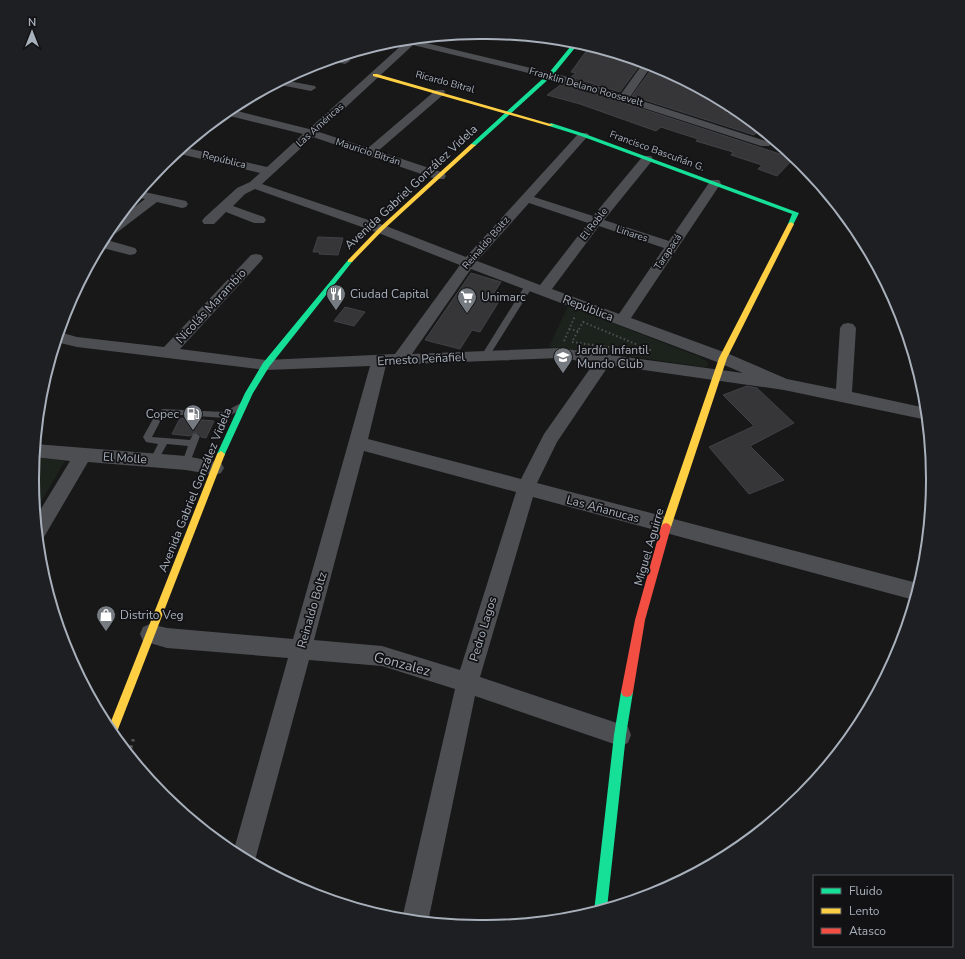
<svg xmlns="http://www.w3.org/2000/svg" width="965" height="959" viewBox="0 0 965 959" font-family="'Nunito Sans',sans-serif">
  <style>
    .green { fill: #1c231c }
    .building { fill: #363638; stroke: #414245 }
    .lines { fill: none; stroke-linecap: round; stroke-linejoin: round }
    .path-far1 { stroke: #4e5053; stroke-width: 2; stroke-dasharray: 1.5 2.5; stroke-linecap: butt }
    .path { stroke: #4e5053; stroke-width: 3.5; stroke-dasharray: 2.5 4; stroke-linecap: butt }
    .lane { fill: #4c4e52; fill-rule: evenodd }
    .street { fill: #4c4e52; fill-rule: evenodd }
    .fast { fill: #16e098; fill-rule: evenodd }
    .slow { fill: #ffcf43; fill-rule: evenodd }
    .jam { fill: #f24e42; fill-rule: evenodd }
    .labels { text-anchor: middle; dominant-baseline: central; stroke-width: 3.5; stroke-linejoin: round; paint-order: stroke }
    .far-street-label { font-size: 10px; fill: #a8b0bb; stroke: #121215 }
    .street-label { font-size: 12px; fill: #a8b0bb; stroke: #121215 }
    .poi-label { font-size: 12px; fill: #a8b0bb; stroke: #121215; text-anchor: start }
    .near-street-label { font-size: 14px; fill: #a8b0bb; stroke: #121215 }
    .rim { fill: none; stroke: #a8b0bb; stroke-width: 2 }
  </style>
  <rect width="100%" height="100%" fill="#181819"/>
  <g class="green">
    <path d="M568 306 700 357 707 362 708 366 704 367 600 352 549 347Z"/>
    <path d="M34 457 65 461 35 512 32 480Z"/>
  </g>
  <g class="building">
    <path d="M590 46 642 62 620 92 571 77 576 73 571 72Z"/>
    <path d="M650 71 676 76 731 106 725 113 751 121 760 129 754 135 632 96Z"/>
    <path d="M563 83 780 154 785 149 795 157 777 176 758 169 762 165 731 155 733 152 696 141 698 139 661 127 656 131 580 104 547 95Z"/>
    <path d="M318 237 343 238 338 255 319 254 320 252H313Z"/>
    <path d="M471 273 501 282 492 296 501 298 480 332 472 330 460 349 425 340Z"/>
    <path d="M345 307 365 312 354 326 334 321Z"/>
    <path d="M747 386 757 388 794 423 750 446 784 480 749 494 709 447 754 426 723 395Z"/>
    <path d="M180 418 203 420 214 421 206 438 201 437V435L196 432 190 436 172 434Z"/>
  </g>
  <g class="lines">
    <g class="path-far1">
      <path d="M583 322 650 350 649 353 572 342Z"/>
      <path d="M569 329 578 331"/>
      <path d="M564 341 575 316"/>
    </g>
    <path class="path" d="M129 754 134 737"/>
    <g class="lane">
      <path d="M526 284H532L533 286 488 358H482L481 356Z"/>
      <path d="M241 403 245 406 244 408 225 418 167 414 163 416 152 437 190 440 193 434 196 433 200 436 189 465H183L182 463 188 446 167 444 157 462H151L150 460 158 444 146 442 143 437 157 412 163 409 224 412Z"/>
    </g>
    <g class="street">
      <path d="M418 38V41L564 76 621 94 644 62 652 65 630 97 769 142 771 144 769 146H761L557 80 413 45 319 132 368 148 436 90H444L445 92 444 94 378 151 444 173 446 176 444 179H436L313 137 262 184 386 226 466 257 579 133H587L589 135 587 137 534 197 593 216 643 156H651L653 159 651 162 604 220 669 241 711 180H719L721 183 631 318 729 354 787 379 836 389 840 328 843 324 848 323 853 324 856 328 852 392 926 408 927 420 784 390 609 365 557 442 537 483 917 583 919 584 914 600 533 497 480 677 620 724 628 727 631 735 628 743 620 746 475 696 428 922 402 919 455 689 382 666 309 660 254 864 233 853 288 658 167 648 143 641 140 634 143 627 150 624 167 628 293 639 370 366 266 370 77 347 56 342 59 332 77 337 164 347 251 255 256 254 261 255 263 258 261 261 180 349 266 360 395 354 460 265 376 232 255 189 245 194 233 206 264 217 266 220 264 223H254L226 212 214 224H204L202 221 204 218 237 188 250 182 260 173 176 153 183 147 267 167 303 134 222 114 229 109 309 129 404 43 398 40ZM529 203 588 223 540 285 477 261ZM599 226 664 248 619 314 552 289ZM471 269 717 362 743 373 559 348 412 354ZM559 358 594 363 544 434 521 479 368 439 386 365ZM364 451 516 492 460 670 382 646 314 640Z"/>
      <path d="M339 57 349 59 350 61 345 64 329 60Z"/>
      <path d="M283 80 315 86 316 88 311 91 275 84Z"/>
      <path d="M140 191 186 201 188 204 186 207 182 208 157 202 107 240 135 248 137 251 135 254 130 255 99 247C112 222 123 216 145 199L135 197Z"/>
      <path d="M35 444 186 456 221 463 224 468 221 473 215 475 186 470 88 462 44 537 38 539 36 517 70 461 34 457Z"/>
    </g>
    <g class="fast">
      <path d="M575 41 579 43 552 76 475 146H471V144L548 74Z"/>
      <path d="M551 123 585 134 799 213 793 225H789L788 224 792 214 581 136 549 126 548 125Z"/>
      <path d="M350 259 353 261 352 262 269 367 253 393 224 456H218L217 454 245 393 263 363 348 260Z"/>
      <path d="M627 687 631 688 633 692 626 735 607 908 594 912 614 735 621 692 623 688Z"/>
    </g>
    <g class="slow">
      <path d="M373 74H377L554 125 549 126 373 76Z"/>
      <path d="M471 144 476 145 383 230 352 262H348V260L379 228Z"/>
      <path d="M791 222 794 224 727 358 671 527 669 530 666 531 663 530 661 527 719 358 788 224Z"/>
      <path d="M221 451 225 454 115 737 108 729 217 454Z"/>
    </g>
    <path class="jam" d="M666 523 669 524 671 527 645 620 633 692 631 696 627 697 623 696 621 692 635 620 661 527 663 524Z"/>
  </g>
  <defs>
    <symbol id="restaurant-pin" viewBox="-11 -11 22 30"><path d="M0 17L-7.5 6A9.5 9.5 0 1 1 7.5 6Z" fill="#767b82" stroke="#121215"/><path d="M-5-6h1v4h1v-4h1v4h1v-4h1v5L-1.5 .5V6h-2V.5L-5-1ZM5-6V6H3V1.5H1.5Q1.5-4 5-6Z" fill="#fff"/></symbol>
    <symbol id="supermarket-pin" viewBox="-11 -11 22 30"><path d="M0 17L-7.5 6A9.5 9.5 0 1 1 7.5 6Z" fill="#767b82" stroke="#121215"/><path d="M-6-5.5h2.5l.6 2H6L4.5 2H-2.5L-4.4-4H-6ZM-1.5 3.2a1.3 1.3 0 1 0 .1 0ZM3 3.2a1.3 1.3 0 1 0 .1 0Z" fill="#fff"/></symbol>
    <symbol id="school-pin" viewBox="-11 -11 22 30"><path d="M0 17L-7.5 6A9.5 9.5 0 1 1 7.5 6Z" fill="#767b82" stroke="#121215"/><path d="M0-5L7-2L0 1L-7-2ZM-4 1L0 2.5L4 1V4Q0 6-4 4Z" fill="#fff"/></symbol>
    <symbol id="fuel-pin" viewBox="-11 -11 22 30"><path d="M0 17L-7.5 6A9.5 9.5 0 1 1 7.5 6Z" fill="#767b82" stroke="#121215"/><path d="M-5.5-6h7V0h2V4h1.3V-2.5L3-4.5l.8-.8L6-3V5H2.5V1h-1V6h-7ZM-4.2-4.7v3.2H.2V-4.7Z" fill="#fff"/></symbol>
    <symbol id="shop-pin" viewBox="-11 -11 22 30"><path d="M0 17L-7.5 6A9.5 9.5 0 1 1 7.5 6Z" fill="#767b82" stroke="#121215"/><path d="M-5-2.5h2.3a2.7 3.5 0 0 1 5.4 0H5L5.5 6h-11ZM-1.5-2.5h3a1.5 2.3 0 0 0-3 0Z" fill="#fff"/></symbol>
  </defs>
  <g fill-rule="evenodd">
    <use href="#restaurant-pin" x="325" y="283" width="22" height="30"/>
    <use href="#supermarket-pin" x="456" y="286" width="22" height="30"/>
    <use href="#school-pin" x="552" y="346" width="22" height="30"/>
    <use href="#fuel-pin" x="182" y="403" width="22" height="30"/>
    <use href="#shop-pin" x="95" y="604" width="22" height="30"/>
  </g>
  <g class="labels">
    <g class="far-street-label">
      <text transform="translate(445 82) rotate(15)">Ricardo Bitral</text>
      <text transform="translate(586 87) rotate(16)">Franklin Delano Roosevelt</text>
      <text transform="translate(320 125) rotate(-42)">Las Américas</text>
      <text transform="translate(657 151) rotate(20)">Francisco Bascuñán G.</text>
      <text transform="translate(368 152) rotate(18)">Mauricio Bitrán</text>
      <text transform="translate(224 160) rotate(14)">República</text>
      <text transform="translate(594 224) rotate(-52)">El Roble</text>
      <text transform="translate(632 234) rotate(18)">Linares</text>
      <text transform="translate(486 243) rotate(-49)">Reinaldo Boltz</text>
      <text transform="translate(668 252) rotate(-56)">Tarapacá</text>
    </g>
    <g class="street-label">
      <text transform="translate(411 187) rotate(-43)">Avenida Gabriel González Videla</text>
      <text transform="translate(211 306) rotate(-47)">Nicolás Marambio</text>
      <text transform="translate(588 308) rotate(21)">República</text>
      <text transform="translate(421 359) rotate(-3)">Ernesto Peñafiel</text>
      <text transform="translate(125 458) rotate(4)">El Molle</text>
      <text transform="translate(195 490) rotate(-68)">Avenida Gabriel González Videla</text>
      <text transform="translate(603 509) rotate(15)">Las Añanucas</text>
      <text transform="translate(649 547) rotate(-74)">Miguel Aguirre</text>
      <text transform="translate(312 610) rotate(-74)">Reinaldo Boltz</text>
      <text transform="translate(483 629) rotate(-73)">Pedro Lagos</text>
    </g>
    <g class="poi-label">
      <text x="350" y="294">Ciudad Capital</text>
      <text x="481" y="297">Unimarc</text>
      <text x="577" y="350">Jardín Infantil<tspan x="577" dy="14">Mundo Club</tspan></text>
      <text x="179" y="414" text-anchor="end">Copec</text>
      <text x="120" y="615">Distrito Veg</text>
    </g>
    <g class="near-street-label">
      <text transform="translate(402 664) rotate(15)">Gonzalez</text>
    </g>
  </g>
  <path d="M0 0H965V959H0ZM479 39H486A440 440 0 0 1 926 479V480A440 440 0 0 1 486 920H479A440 440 0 0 1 39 480V479A440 440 0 0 1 479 39Z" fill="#1e1f22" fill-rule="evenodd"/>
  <path class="rim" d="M479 39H486A440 440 0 0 1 926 479V480A440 440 0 0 1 486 920H479A440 440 0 0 1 39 480V479A440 440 0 0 1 479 39Z"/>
  <rect x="813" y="875" width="140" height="72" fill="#121215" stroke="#4e5157"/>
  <rect x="821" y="888" width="20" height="6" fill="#16e098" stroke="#4e5157"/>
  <text x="849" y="895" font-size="12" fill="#a8b0bb">Fluido</text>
  <rect x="821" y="908" width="20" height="6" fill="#ffcf43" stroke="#4e5157"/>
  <text x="849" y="915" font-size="12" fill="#a8b0bb">Lento</text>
  <rect x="821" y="928" width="20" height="6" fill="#f24e42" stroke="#4e5157"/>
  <text x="849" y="935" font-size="12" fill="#a8b0bb">Atasco</text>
  <g transform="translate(32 32)" stroke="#121215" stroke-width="3" paint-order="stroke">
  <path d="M0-3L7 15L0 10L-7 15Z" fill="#a8b0bb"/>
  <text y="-6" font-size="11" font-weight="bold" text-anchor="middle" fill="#a8b0bb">N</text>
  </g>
</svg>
